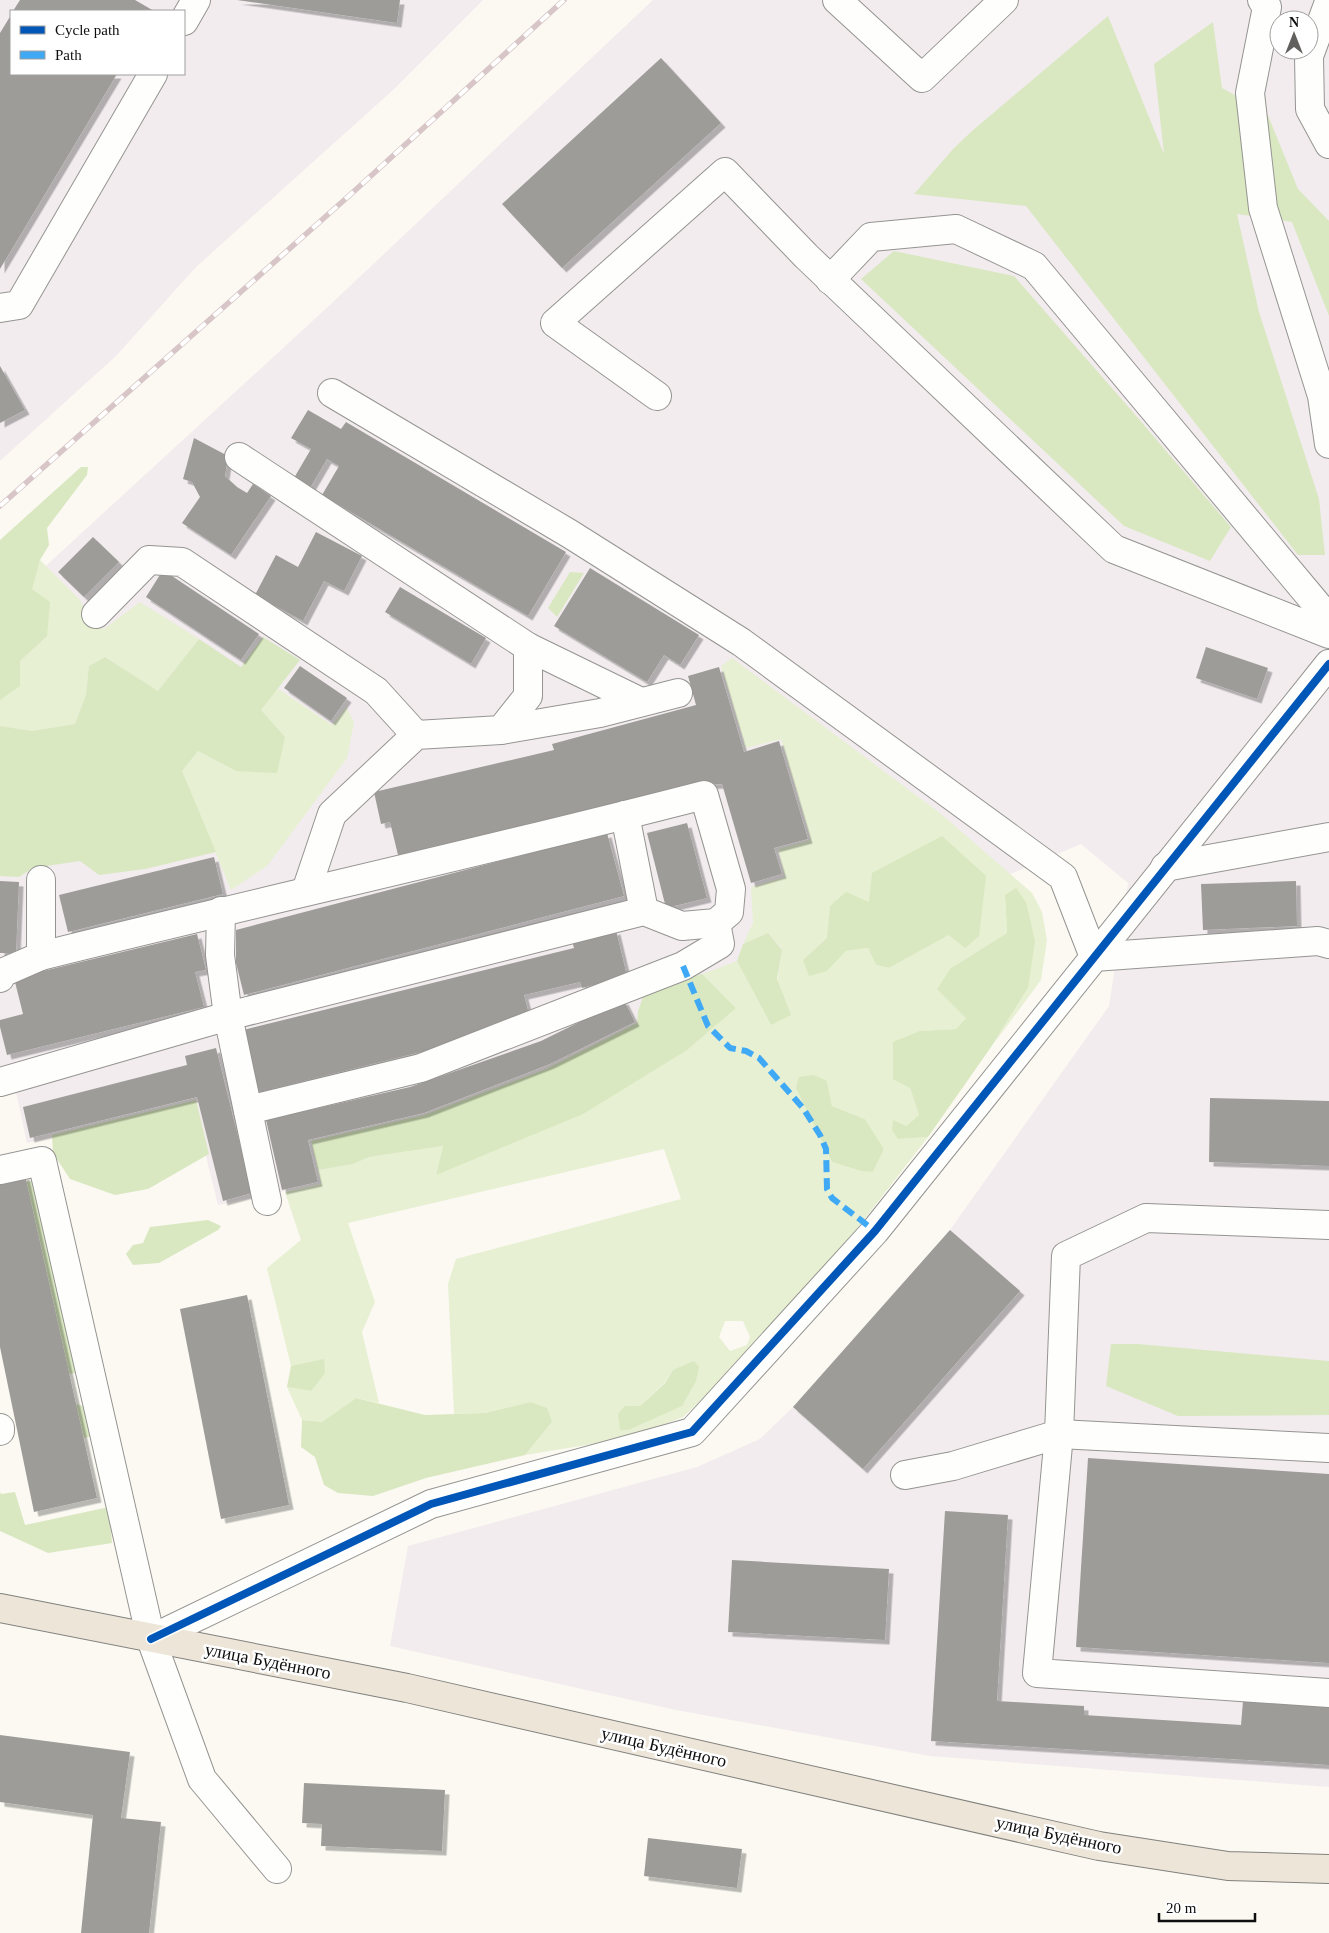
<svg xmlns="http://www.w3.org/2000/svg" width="1329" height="1933" viewBox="0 0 1329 1933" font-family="'Times New Roman',serif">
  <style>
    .industrial { fill: #f2ecef; fill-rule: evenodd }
    .green { fill: #e7f0d2; fill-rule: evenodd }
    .forest { fill: #d9e8c0 }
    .building { fill: #9e9c98; filter: url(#shadow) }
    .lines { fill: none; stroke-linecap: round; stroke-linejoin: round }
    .minor-casing { stroke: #959491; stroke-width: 30 }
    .major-casing { stroke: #82817e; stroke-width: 30 }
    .minor { stroke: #fefefd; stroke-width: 28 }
    .major { stroke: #ece5d8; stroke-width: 28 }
    .rail-casing { stroke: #d7c5c7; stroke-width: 5.5 }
    .rail { stroke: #fff; stroke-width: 4; stroke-dasharray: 11; stroke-linecap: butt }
    .quiet { stroke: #3fa9f5; stroke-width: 6; stroke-dasharray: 12 6; stroke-linecap: butt }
    .cycleway-casing { stroke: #fff; stroke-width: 11 }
    .cycleway { stroke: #0057b8; stroke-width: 8 }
    .labels { text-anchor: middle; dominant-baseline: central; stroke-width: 5; stroke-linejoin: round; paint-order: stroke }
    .street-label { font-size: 18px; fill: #0e0e0e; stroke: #fff }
  </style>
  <defs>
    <filter id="shadow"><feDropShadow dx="4.5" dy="4.5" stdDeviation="0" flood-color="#0004"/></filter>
  </defs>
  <rect width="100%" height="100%" fill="#fbf9f2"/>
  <g class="industrial">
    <path d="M0 0H483L392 91 196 267 116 356 0 461ZM11 11H184V74H11Z"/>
    <path d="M653 0H1329V1787L930 1756 676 1710 390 1646 408 1546 697 1467 760 1439 793 1407 950 1230 1109 1006 1128 883 1081 844 552 1069 324 1183 218 1205 193 1104 27 1143 11 1069 0 1072V608L332 303ZM1279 20H1309V50H1279Z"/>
  </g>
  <g class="green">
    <path d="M40 560 80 600 90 622 104 629 140 602 199 639 158 691 105 657 89 666 86 695 75 724 32 731 0 726V700L20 686V661L47 636 31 589Z"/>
    <path d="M732 658 940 813 1032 893 1042 912 1047 940 1041 980 989 1050 1028 988 1005 895 1007 933 951 968 966 1018 956 1029 920 1031 910 1088 919 1115 906 1126 898 1139 928 1137 856 1230 748 1357 683 1417 629 1438 525 1455 552 1422 530 1402 485 1413 454 1414 448 1284 456 1259 681 1199 664 1149 348 1223 375 1302 362 1332 379 1403 356 1398 322 1422 302 1420 287 1387 311 1391 324 1360 291 1366 267 1268 301 1240 285 1192 321 1184 318 1170 353 1164 369 1157 443 1146 436 1175 736 1008 702 974 737 961 771 1025 782 949 768 933 743 944 753 923 751 887 785 877 778 849 811 840 781 739 746 748 721 666ZM846 893 869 903 979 936 949 935 889 968 876 965 868 948 846 951 827 971 803 960 827 938 830 906ZM827 1081 832 1106 865 1119 884 1149 873 1172 832 1162 817 1128ZM725 1321H743L750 1337 747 1345 730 1351 719 1337ZM673 1370 682 1406H625H640L665 1382Z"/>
    <path d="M277 688 332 725 346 707 354 722 347 758 267 866 231 890 182 771 198 751 236 771 285 737 261 710Z"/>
  </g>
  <g class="forest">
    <path d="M1108 16 1164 154 1154 64 1213 22 1222 88 1267 113 1298 189 1329 221V316L1292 222 1237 214 1259 312 1319 499 1325 555H1298L1026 206 914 194 954 148 972 131Z"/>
    <path d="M894 251 1014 276 1132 411 1231 527 1210 561 1124 526 861 279Z"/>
    <path d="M81 467H88L87 475 47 528 49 545 40 560 32 589 50 602 47 636 20 661V686L0 700V540Z"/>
    <path d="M570 572 584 573 557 617 548 608Z"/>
    <path d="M263 637 300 660 261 710 285 737 277 773 236 771 198 751 182 771 216 852 145 869 99 875 80 861 33 868 19 877 0 876V726L32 731 75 724 86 695 89 666 105 657 158 691 199 639 241 667Z"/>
    <path d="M942 836 986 876 979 936 965 948 949 935 889 968 876 965 868 948 846 951 827 971 809 976 803 960 827 938 830 906 846 892 869 902 872 873Z"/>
    <path d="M1016 888 1026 902 1035 941 1028 988 989 1050 928 1137 898 1139 892 1130 893 1120 906 1126 919 1115 910 1088 893 1079V1042L920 1031 956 1029 966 1018 937 989 951 968 1007 933 1005 895Z"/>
    <path d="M768 933 782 950 777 979 791 1015 771 1025 737 961 743 944Z"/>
    <path d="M702 974 736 1008 687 1050 583 1114 436 1175 443 1146 369 1157 353 1164 318 1170 311 1141 424 1115 546 1069 637 1023 638 1011 645 991Z"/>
    <path d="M814 1075 827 1081 832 1106 865 1119 884 1149 873 1172 862 1171 832 1162 796 1088 799 1077Z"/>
    <path d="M196 1100 209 1154 148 1189 115 1195 70 1179 53 1153 52 1135Z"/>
    <path d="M33 1180 77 1373 59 1375 16 1185Z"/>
    <path d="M208 1220 221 1226 218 1230 159 1263 133 1265 126 1254 133 1245 143 1243 150 1227Z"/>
    <path d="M1111 1344H1138L1329 1361V1415L1178 1416 1106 1386Z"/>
    <path d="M324 1359 325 1373 311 1391 287 1387 291 1366Z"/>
    <path d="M694 1361 699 1367 696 1381 682 1406 628 1430H620L618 1414 625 1406H640L665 1383 673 1370Z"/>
    <path d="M356 1398 425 1415 485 1413 530 1402 547 1408 552 1422 525 1455 426 1478 373 1496 338 1493 324 1485 315 1457 301 1447 302 1420 322 1422Z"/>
    <path d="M70 1402 92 1409 100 1434 84 1438Z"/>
    <path d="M0 1492 1 1494 15 1492 25 1525 109 1507 112 1543 48 1553 0 1531Z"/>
  </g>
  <g class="building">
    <path d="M20 0H135L154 11H13Z"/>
    <path d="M237 0H400L397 23Z"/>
    <path d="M11 15V74H117L0 269V33Z"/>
    <path d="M661 58 721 123 562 268 502 204Z"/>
    <path d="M0 366 25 410 0 423Z"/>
    <path d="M308 410 341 429 346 422 566 552 528 616 322 495 339 466 327 459 310 488 294 478 311 449 291 438Z"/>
    <path d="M194 438 228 456 225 476 237 487 247 493 253 484 271 496 231 555 182 523 200 497 192 482 183 479Z"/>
    <path d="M316 532 362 556 344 591 324 581 303 621 255 595 276 555 298 567Z"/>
    <path d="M93 537 119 562 84 597 58 572Z"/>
    <path d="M590 568 699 635 680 665 664 655 647 682 554 626Z"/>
    <path d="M163 570 259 634 241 660 146 597Z"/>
    <path d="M400 587 486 638 471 664 385 612Z"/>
    <path d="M1206 647 1268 668 1257 699 1196 678Z"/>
    <path d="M300 666 347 698 331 721 284 688Z"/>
    <path d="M719 667 744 752 779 741 808 839 774 848 782 874 751 883 722 784 700 785 398 855 390 822 381 824 374 792 554 750 552 744 696 705 688 676Z"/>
    <path d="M687 823 707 898 666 908 647 833Z"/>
    <path d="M607 833 624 896 244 995 236 963V930Z"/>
    <path d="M214 857 223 894 68 932 59 895Z"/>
    <path d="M0 881 19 882 16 953H0Z"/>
    <path d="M1296 881 1297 926 1203 930 1201 884Z"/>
    <path d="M616 930 627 976 582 988 580 982 524 995 529 1014 482 1037 259 1092 243 1030 574 948 572 941Z"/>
    <path d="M197 934 206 970 195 972 204 1007 7 1055 0 1027V1020L23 1014 14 978Z"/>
    <path d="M624 1000 635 1022 550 1064 424 1113 308 1140 318 1182 282 1190 266 1120 410 1087 541 1041Z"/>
    <path d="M216 1048 252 1193 223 1201 197 1097 30 1138 23 1107 187 1065 185 1056Z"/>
    <path d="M1210 1098 1329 1101V1166L1209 1162Z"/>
    <path d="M25 1175 97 1498 34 1512 0 1347V1181Z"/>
    <path d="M950 1230 1020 1291 863 1469 793 1407Z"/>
    <path d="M247 1295 289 1505 221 1519 180 1309Z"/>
    <path d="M1088 1458 1329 1474V1663L1076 1647Z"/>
    <path d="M945 1511 1008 1515 997 1701 1084 1706V1715L1241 1725 1243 1701 1329 1706V1765L931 1741Z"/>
    <path d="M732 1560 889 1569 885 1640 728 1632Z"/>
    <path d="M0 1735 130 1752 121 1818 161 1822 149 1933H81L93 1815 0 1802Z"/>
    <path d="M304 1783 445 1790 442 1851 321 1846 322 1824 302 1823Z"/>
    <path d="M648 1838 742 1849 737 1888 644 1876Z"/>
  </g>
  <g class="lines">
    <defs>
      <g id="minor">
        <path d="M837 0 922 78 1004 0"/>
        <path d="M1262 0 1267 7 1250 93 1263 208 1322 396 1329 444"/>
        <path d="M1329 2 1309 56 1310 109 1329 144"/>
        <path d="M184 21 196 0"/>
        <path d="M830 280 871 237 956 229 1034 266 1329 619"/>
        <path d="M0 308 19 305 153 74"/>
        <path d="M332 393 570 534 741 642 1063 877 1094 957 1318 941 1329 944"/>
        <path d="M657 396 555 323 725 172 806 256 1114 549 1329 634"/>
        <path d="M239 457 528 647V696L501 730 416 735 332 814 306 891"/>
        <path d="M96 614 149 560 182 562 376 691 416 735"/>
        <path d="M528 647 641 702"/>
        <path d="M501 730 600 713 678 693"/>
        <path d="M625 815 644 911"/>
        <path d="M1165 867 1329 837"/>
        <path d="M221 911 220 955 228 1016 267 1201"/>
        <path d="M0 978 2 973 41 956"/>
        <path d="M0 1082 228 1016 644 911 682 926 716 923 729 912 731 889 704 795C484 852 261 901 41 956V880"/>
        <path d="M248 1110 421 1068 683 966 720 944 716 923"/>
        <path d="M0 1170 42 1161 151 1639 202 1779 277 1869"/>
        <path d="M1329 1225 1146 1218 1066 1256 1059 1434 1037 1673 1329 1693"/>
        <path d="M0 1428V1431"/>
        <path d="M905 1475 953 1466 1059 1434 1329 1448"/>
        <path d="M151 1639 431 1504 692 1432 875 1231 1329 664"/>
      </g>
      <path id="major" d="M0 1608 407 1688 1099 1846 1228 1866 1329 1869"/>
    </defs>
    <use href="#minor" class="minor-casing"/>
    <use href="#major" class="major-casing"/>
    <use href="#minor" class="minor"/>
    <use href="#major" class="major"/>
    <defs>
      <path id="rail" d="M0 506 351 194 564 0"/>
    </defs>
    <use href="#rail" class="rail-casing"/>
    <use href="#rail" class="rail"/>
    <path class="quiet" d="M683 966 708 1026 730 1048 746 1051 759 1058 803 1108 820 1135 826 1149 827 1189 832 1198 875 1231"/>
    <defs>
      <path id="cycleway" d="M151 1639 431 1504 692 1432 875 1231 1329 664"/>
    </defs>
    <use href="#cycleway" class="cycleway-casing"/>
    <use href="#cycleway" class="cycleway"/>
  </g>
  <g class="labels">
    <g class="street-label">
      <text transform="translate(268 1661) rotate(11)">улица Будённого</text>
      <text transform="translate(664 1747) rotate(13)">улица Будённого</text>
      <text transform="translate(1059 1835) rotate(12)">улица Будённого</text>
    </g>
  </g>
  <rect x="10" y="10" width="175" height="65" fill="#ffffff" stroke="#9f9f9f"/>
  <rect x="20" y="26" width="25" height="8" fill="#0057b8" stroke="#9f9f9f"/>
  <text x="55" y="35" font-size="15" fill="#0e0e0e">Cycle path</text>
  <rect x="20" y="51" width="25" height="8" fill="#3fa9f5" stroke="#9f9f9f"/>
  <text x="55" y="60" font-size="15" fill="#0e0e0e">Path</text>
  <g transform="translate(1294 35)"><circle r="24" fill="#ffffff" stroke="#9f9f9f"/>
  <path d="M0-4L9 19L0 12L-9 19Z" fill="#61605e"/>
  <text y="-8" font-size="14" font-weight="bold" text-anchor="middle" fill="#0e0e0e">N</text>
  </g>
  <path d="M1159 1913v8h96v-8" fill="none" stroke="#0e0e0e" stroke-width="2.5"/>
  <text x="1166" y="1913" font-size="15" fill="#0e0e0e" stroke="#ffffff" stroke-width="4" paint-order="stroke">20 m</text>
</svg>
